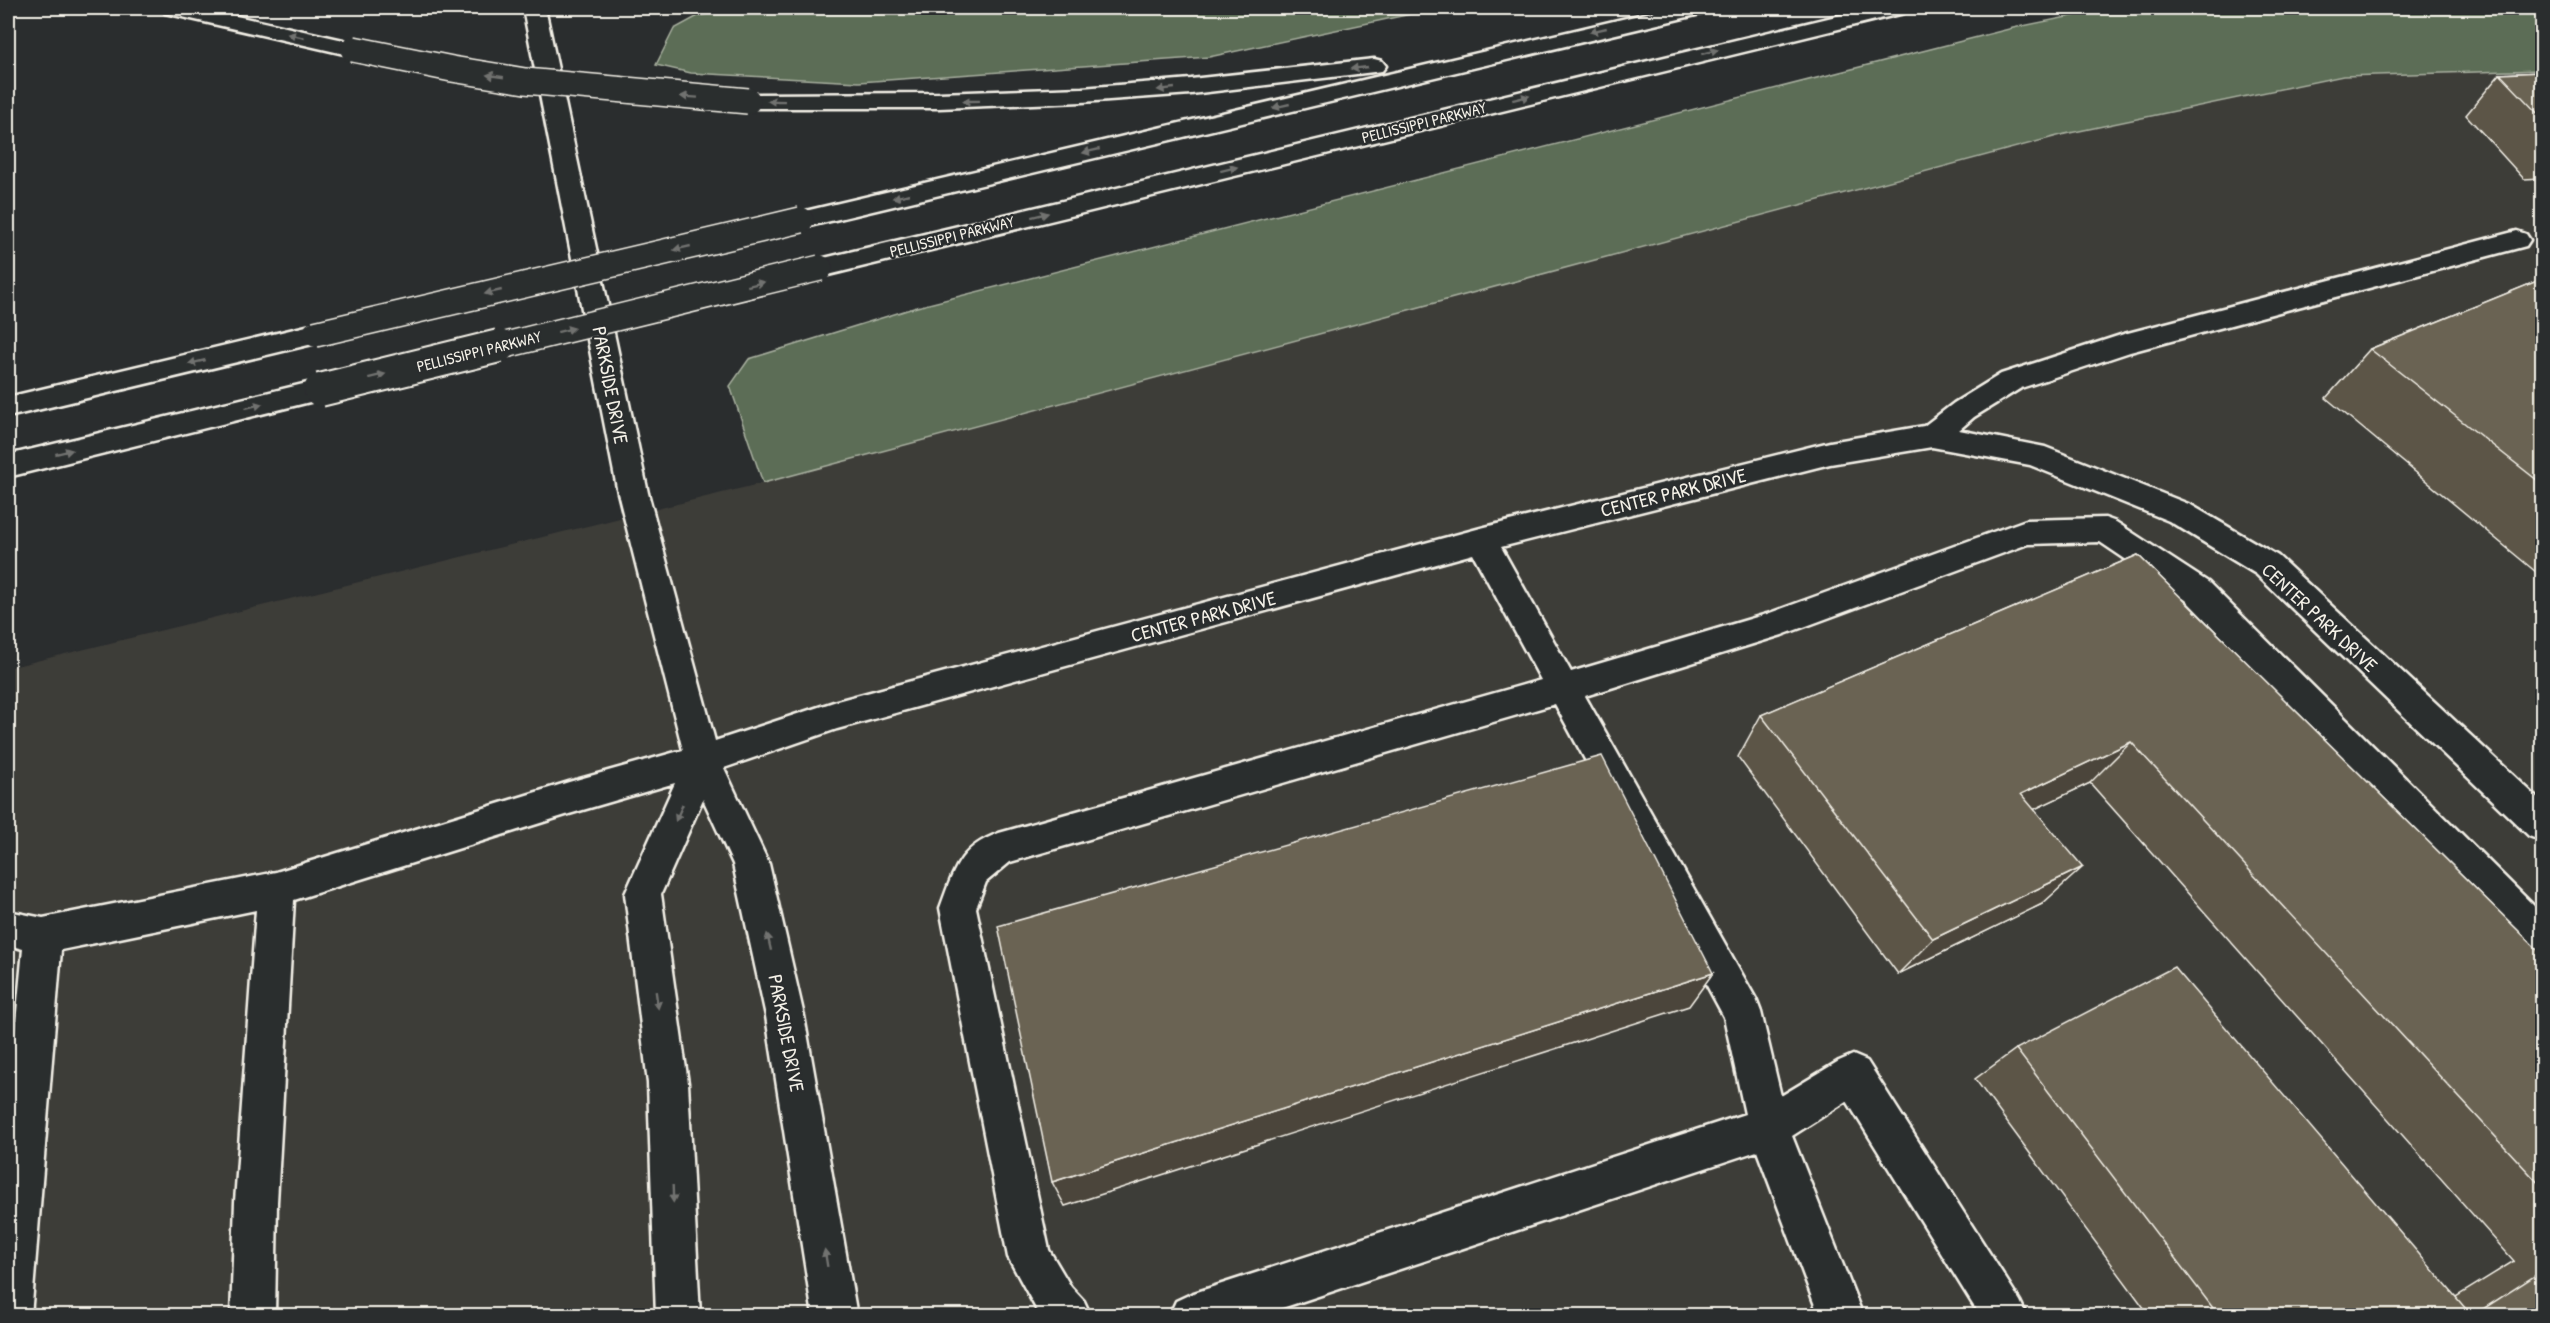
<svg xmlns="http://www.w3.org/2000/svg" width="2550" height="1323" viewBox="0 0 2550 1323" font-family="'Patrick Hand',sans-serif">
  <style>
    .built { fill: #3e3d39 }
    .green { fill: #5b6d56; stroke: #a8af9f; stroke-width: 1.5 }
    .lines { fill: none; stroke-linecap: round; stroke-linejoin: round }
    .minor-casing { stroke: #f4f1e8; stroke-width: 5 }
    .highway-casing { stroke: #f4f1e8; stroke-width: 5 }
    .minor { fill: #2a2d2e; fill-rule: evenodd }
    .highway { fill: #2a2d2e; fill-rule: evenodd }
    .highway-bridge-far1-casing { stroke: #f4f1e8; stroke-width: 28; stroke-linecap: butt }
    .highway-bridge-casing { stroke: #f4f1e8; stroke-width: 36; stroke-linecap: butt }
    .highway-bridge-far1 { stroke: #2a2d2e; stroke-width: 25 }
    .highway-bridge { stroke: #2a2d2e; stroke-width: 32 }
    .wall { fill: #5c5547; stroke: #f4f1e8; stroke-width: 1.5 }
    .shaded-wall { fill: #4b453a; stroke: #f4f1e8; stroke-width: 1.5 }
    .building { fill: #6b6353; stroke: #f4f1e8; stroke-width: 1.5 }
    .oneway { fill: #71726f }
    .labels { text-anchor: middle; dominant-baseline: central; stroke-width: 4.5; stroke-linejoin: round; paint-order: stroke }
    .far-street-label { font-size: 16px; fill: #f4f1e8; stroke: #2a2d2e }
    .street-label { font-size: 20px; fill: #f4f1e8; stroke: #2a2d2e }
  </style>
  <rect width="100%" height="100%" fill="#2a2d2e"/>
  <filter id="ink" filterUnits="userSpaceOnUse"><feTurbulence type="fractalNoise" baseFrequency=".0167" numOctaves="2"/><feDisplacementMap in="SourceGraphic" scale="12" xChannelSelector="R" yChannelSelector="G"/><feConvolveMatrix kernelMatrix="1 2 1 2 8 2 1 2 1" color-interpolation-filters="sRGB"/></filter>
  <g filter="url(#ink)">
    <path class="built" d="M2542 70V1315H8V668L763 483 2065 134 2343 76Z"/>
    <g class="green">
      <path d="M739 8H1439L1209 57 859 82 691 73 656 65 674 29 698 16Z"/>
      <path d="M2112 8H2542V70L2343 76 2065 134 763 483 730 386 749 359 917 307 2013 28Z"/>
    </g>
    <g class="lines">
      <defs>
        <path id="minor" d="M523 8H545L648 493 715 741 837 701 1481 528 1830 442 1924 426 1954 403 2001 374 2124 334 2517 231 2526 234 2530 240 2526 246 2130 352 2021 388 1974 417 1959 430 2045 447 2191 505 2278 556 2542 802V841L2529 836 2256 574 2169 521 2030 465 1932 447 1830 464 1501 547 1571 672 1767 614 2026 520 2105 518 2116 522 2208 582 2542 914V954L2529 949 2504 927 2186 600 2100 542 2028 544 1782 635 1585 696 1756 999 1761 1012 1781 1096 1839 1061 1853 1055 1867 1061 2020 1301 2027 1316H1980L1847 1101 1792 1136 1863 1316H1819L1757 1151 1258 1316H1169L1176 1301 1191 1294 1745 1114 1724 1017 1555 704 1010 862 986 882 976 908 1049 1250 1071 1287 1084 1301 1091 1316H1040L1008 1257 940 908C954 871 958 848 999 833L1541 680 1473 554 837 729 724 768 769 864 804 1016 857 1316H813L766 1016 733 864 703 799 661 894 688 1083 700 1316H656L648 1083 625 894 675 783 569 814 294 900 277 1202 275 1316H231L235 1202 256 910 61 950 31 1316H8V1108L23 949 8 945V911L43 918 276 872 569 782 683 750 618 493Z"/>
        <g id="highway">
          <path d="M162 8H201L361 44 365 49 361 54 353 56 165 13Z"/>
          <path d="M1669 8H1707L1704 13 1696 15 801 228 792 226 788 220 792 214 801 212Z"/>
          <path d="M1870 8H1907L1904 13 1896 15 820 277 811 274 807 268 811 262 820 259Z"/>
          <path d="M1374 59 1382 61 1386 66 1382 71 1191 94 1082 102 939 108H748L740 106 736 101 740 96 748 94 939 93 1082 88 1191 79Z"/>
          <path d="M315 324 325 327 329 334 325 341 8 417V397Z"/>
          <path d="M320 380 330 383 334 390 330 397 8 477V455Z"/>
        </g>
      </defs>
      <use href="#minor" class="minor-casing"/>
      <use href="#highway" class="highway-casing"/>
      <use href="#minor" class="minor"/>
      <use href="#highway" class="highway"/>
      <defs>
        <g id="highway-bridge-far1">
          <path d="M353 49 452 69 525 81 748 101"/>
          <path d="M315 334 801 220"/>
          <path d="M493 348 820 268"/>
        </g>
        <path id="highway-bridge" d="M320 390 499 346"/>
      </defs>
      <use href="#highway-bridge-far1" class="highway-bridge-far1-casing"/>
      <use href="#highway-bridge" class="highway-bridge-casing"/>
      <use href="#highway-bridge-far1" class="highway-bridge-far1"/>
      <use href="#highway-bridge" class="highway-bridge"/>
    </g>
    <g class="wall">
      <path d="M2542 72V178L2524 179 2466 115 2500 74Z"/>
      <path d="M2542 279V577L2326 398 2370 349Z"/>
      <path d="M2138 555 2542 954V1316H2150L1975 1079 2016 1049 2456 1297 2514 1261 2090 783 2034 809 2042 904 1898 974 1738 757 1761 715Z"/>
    </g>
    <g class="shaded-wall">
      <path d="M2131 742 2090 783 1984 833 2021 794Z"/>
      <path d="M2083 867 2042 904 1898 974 1933 939Z"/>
      <path d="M1713 973 1689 1006 1065 1206 1052 1182Z"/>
    </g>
    <g class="building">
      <path d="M2542 72V118L2500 74Z"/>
      <path d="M2542 279V484L2370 349Z"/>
      <path d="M2138 555 2542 954V1187L2131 742 2021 794 2083 867 1933 939 1761 715Z"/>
      <path d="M1602 756 1713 973 1052 1182 998 926Z"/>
      <path d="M2174 967 2472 1316H2219L2016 1049Z"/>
      <path d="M2542 1271V1316H2472Z"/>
    </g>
    <defs><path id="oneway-solid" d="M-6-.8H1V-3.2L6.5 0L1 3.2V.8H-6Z" transform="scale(1.5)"/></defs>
    <g class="oneway">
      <use href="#oneway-solid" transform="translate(1598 30) rotate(167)"/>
      <use href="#oneway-solid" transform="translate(296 36) rotate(-167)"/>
      <use href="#oneway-solid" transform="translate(1710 52) rotate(-14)"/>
      <use href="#oneway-solid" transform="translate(1359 68) rotate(174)"/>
      <use href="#oneway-solid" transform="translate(495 76) rotate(-172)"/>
      <use href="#oneway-solid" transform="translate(1166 89) rotate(174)"/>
      <use href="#oneway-solid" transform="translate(689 97) rotate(-176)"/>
      <use href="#oneway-solid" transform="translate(1521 98) rotate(-14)"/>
      <use href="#oneway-solid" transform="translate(776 101) rotate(-179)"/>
      <use href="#oneway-solid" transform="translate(971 101) rotate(179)"/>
      <use href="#oneway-solid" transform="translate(1281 106) rotate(167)"/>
      <use href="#oneway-solid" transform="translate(1091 151) rotate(167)"/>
      <use href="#oneway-solid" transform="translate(1229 169) rotate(-14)"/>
      <use href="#oneway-solid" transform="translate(901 196) rotate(167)"/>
      <use href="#oneway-solid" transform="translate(1040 215) rotate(-14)"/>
      <use href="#oneway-solid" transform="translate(682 248) rotate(167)"/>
      <use href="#oneway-solid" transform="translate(756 284) rotate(-14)"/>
      <use href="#oneway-solid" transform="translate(493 292) rotate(167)"/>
      <use href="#oneway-solid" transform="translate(566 330) rotate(-14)"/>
      <use href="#oneway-solid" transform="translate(197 362) rotate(167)"/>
      <use href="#oneway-solid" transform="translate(377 376) rotate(-14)"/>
      <use href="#oneway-solid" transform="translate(254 406) rotate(-14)"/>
      <use href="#oneway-solid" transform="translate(64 452) rotate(-14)"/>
      <use href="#oneway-solid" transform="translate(679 813) rotate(114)"/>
      <use href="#oneway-solid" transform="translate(769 942) rotate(-103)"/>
      <use href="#oneway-solid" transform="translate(657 1000) rotate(82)"/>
      <use href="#oneway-solid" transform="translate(673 1194) rotate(88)"/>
      <use href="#oneway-solid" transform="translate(826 1258) rotate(-99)"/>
    </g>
  </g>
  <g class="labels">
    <g class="far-street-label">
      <text transform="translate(1424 122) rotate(-14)">PELLISSIPPI PARKWAY</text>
      <text transform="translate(952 236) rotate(-14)">PELLISSIPPI PARKWAY</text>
      <text transform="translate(479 351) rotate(-14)">PELLISSIPPI PARKWAY</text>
    </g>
    <g class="street-label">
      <text transform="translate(611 385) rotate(79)">PARKSIDE DRIVE</text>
      <text transform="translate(1673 492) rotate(-14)">CENTER PARK DRIVE</text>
      <text transform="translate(1203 616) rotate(-15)">CENTER PARK DRIVE</text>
      <text transform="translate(2320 617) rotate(43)">CENTER PARK DRIVE</text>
      <text transform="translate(787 1033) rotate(79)">PARKSIDE DRIVE</text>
    </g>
  </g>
  <rect width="2550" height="1323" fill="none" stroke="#2a2d2e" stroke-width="30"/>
  <rect x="15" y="15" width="2520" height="1293" fill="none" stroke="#f4f1e8" stroke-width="2" filter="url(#ink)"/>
</svg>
